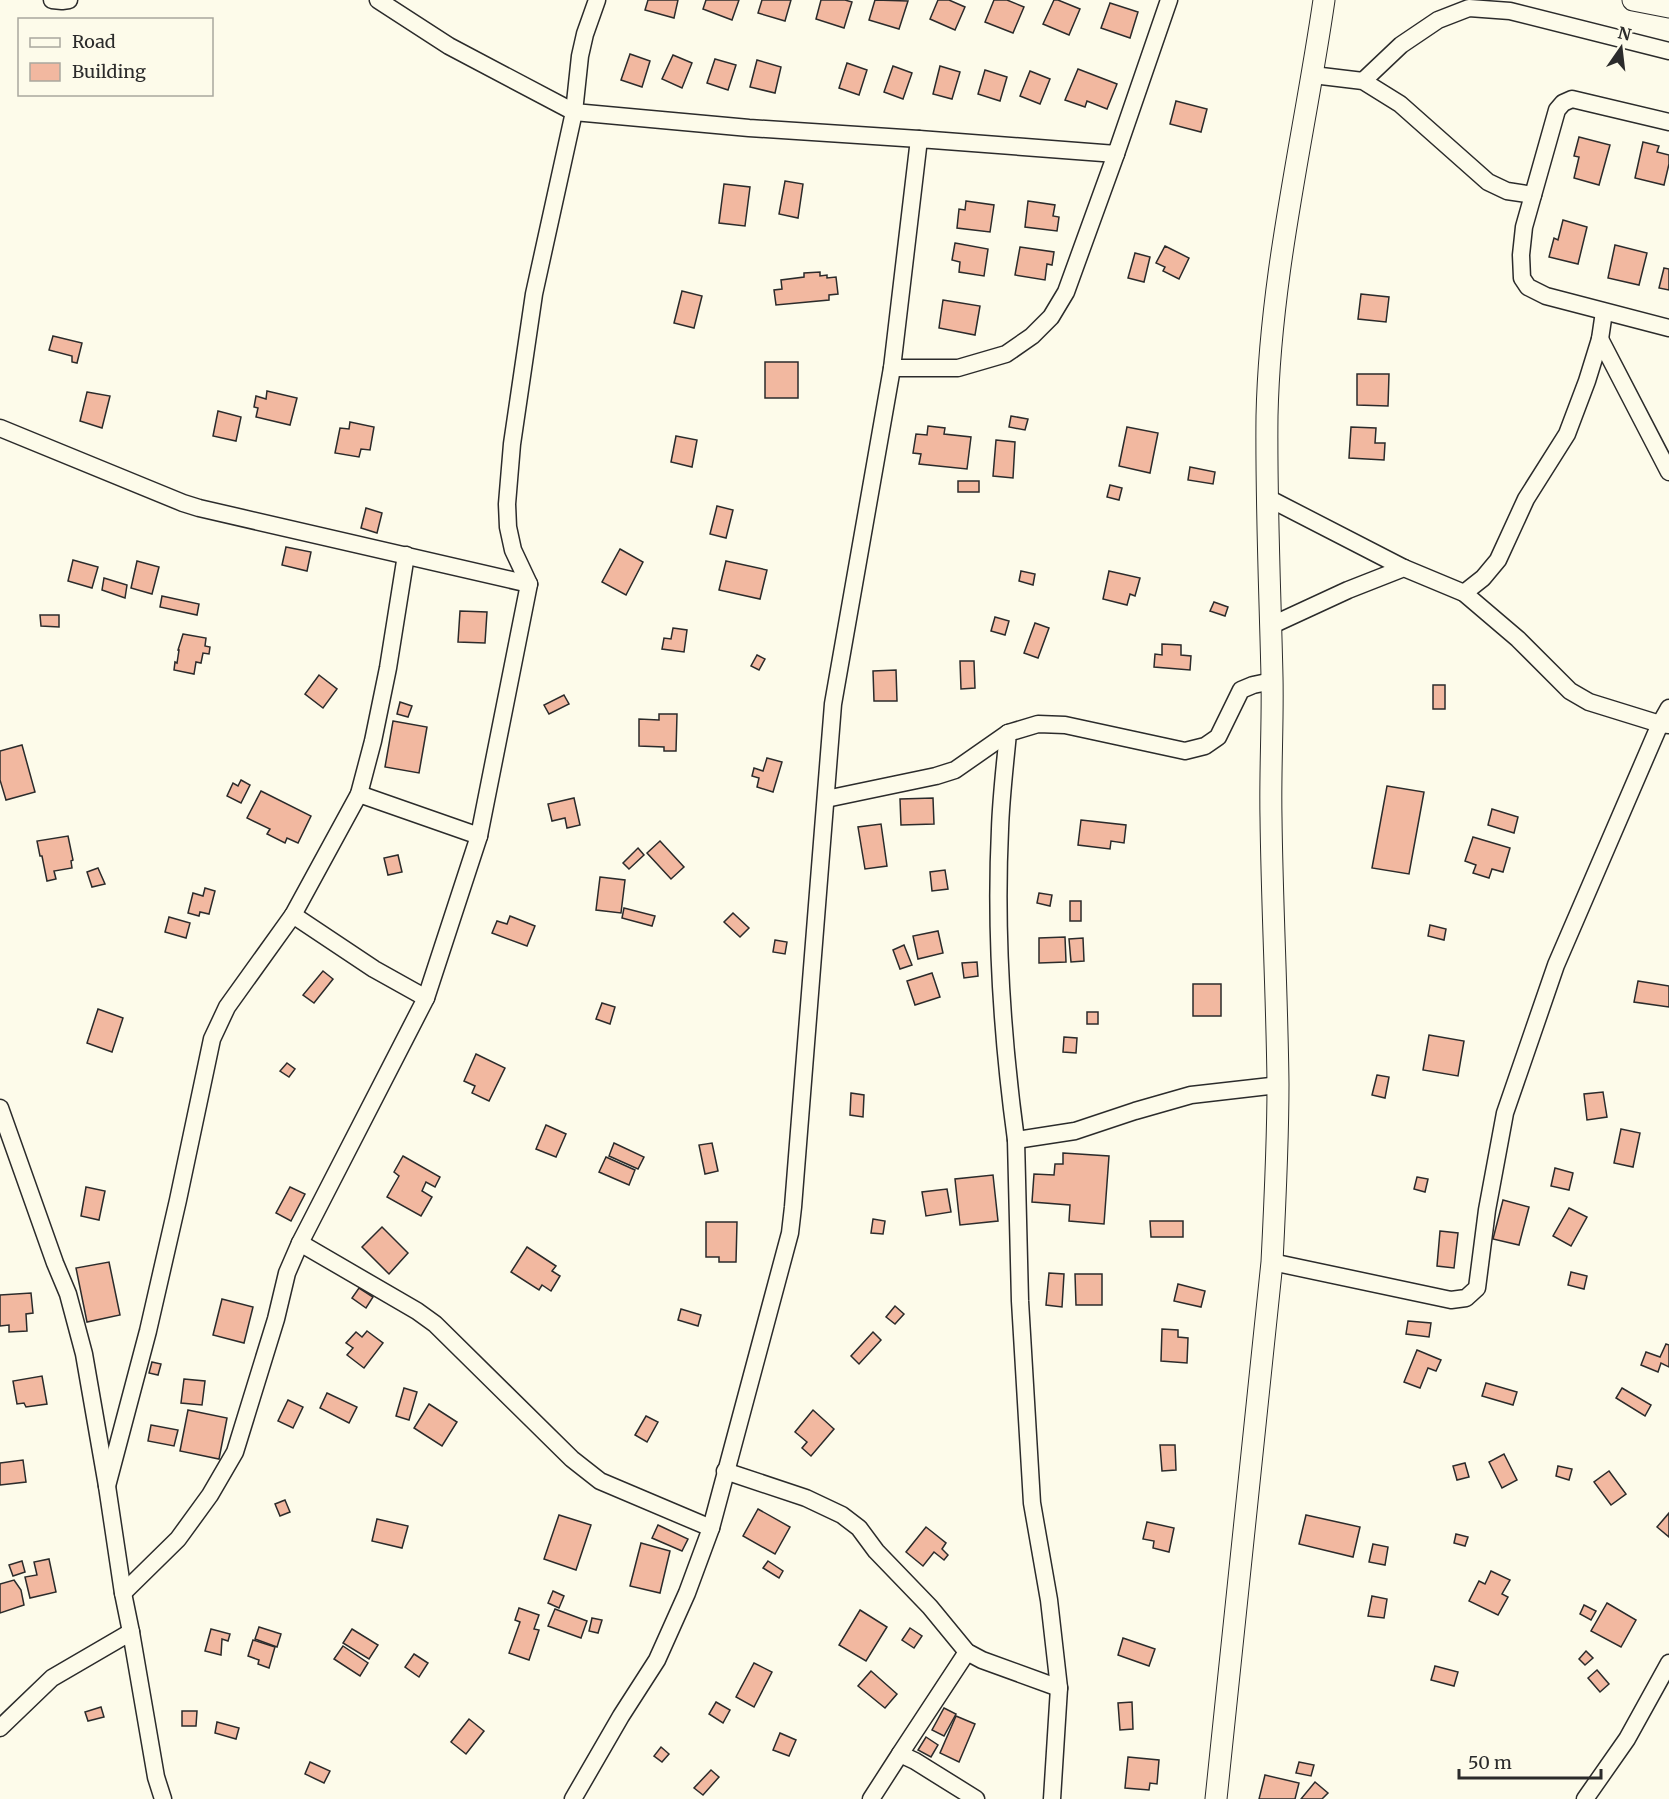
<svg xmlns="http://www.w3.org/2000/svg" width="1669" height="1799" viewBox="0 0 1669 1799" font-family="Merriweather,serif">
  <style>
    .building { fill: #f2b8a0; stroke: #2b2b2b; stroke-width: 1.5 }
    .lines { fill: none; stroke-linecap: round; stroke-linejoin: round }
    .minor-casing { stroke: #2b2b2b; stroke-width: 19 }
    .tertiary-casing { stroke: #2b2b2b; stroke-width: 23 }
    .minor { stroke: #fdfbea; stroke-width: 16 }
    .tertiary { stroke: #fdfbea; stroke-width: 21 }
  </style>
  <rect width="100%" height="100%" fill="#fdfbea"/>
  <g class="building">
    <path d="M648 0H678L674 18 645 10Z"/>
    <path d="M706 0H739L732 20 703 9Z"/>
    <path d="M762 0H791L785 21 758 13Z"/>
    <path d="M821 0H845L852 2 844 28 816 19Z"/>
    <path d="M875 0 908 1 899 29 869 20Z"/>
    <path d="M938 0H949L965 7 955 30 930 19Z"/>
    <path d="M994 0H1007L1024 7 1013 33 985 22Z"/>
    <path d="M1054 0H1058L1080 9 1069 35 1043 24Z"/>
    <path d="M1110 3 1138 12 1130 38 1101 28Z"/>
    <path d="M630 54 650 61 642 87 621 80Z"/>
    <path d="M673 55 692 63 682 88 662 79Z"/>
    <path d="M715 59 736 65 728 90 707 83Z"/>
    <path d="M757 60 781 67 775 93 750 87Z"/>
    <path d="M847 63 867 70 859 95 839 88Z"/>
    <path d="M893 66 912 73 903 99 884 92Z"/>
    <path d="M940 66 960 72 952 99 933 94Z"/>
    <path d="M1078 69 1117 84 1107 109 1087 101 1085 107 1065 100Z"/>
    <path d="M985 70 1007 77 1000 101 978 94Z"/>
    <path d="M1030 71 1050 79 1040 104 1020 96Z"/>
    <path d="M1176 101 1207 109 1201 132 1170 124Z"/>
    <path d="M1579 137 1610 145 1599 185 1574 178 1579 157 1574 156Z"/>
    <path d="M1643 142 1659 146 1657 152 1669 155V164L1664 185 1635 178Z"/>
    <path d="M785 181 803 184 798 218 779 214Z"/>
    <path d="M724 184 750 187 745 226 719 223Z"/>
    <path d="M966 201 994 205 990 232 957 228 959 209 965 210Z"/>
    <path d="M1028 201 1055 205 1053 216 1059 217 1057 231 1025 227Z"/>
    <path d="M1563 220 1587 227 1578 264 1549 257 1554 238 1558 240Z"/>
    <path d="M955 243 988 249 984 276 959 272 960 262 952 260Z"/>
    <path d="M1615 245 1647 253 1639 285 1608 278Z"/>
    <path d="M1165 246 1189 258 1179 279 1163 271 1165 267 1156 263Z"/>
    <path d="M1020 247 1054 252 1052 265 1047 264 1045 280 1015 275Z"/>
    <path d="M1135 253 1150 257 1144 282 1128 278Z"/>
    <path d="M1664 268 1669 269V290L1659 288Z"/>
    <path d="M820 272V276L827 275V278L836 277 838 294 829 295V300L776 305 774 290 782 289 781 280 804 277V273Z"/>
    <path d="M682 291 702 296 694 328 674 323Z"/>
    <path d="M1361 294 1389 297 1386 322 1358 319Z"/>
    <path d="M943 300 980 306 975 335 939 328Z"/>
    <path d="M53 336 82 343 77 363 72 362V356L49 350Z"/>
    <rect x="765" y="362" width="33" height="36"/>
    <path d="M1357 374H1389L1388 406 1357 405Z"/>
    <path d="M267 391 297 398 290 425 256 417 258 408 254 407 256 396 266 399Z"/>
    <path d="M87 392 110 396 102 428 80 421Z"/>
    <path d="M218 411 241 417 236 441 213 436Z"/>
    <path d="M1011 416 1028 419 1025 430 1009 427Z"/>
    <path d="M350 422 374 427 370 450 361 449 359 457 335 453 340 428 349 429Z"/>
    <path d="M928 426 945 428 944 434 971 437 967 469 919 464 921 454 913 453 916 434 927 435Z"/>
    <path d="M1127 427 1158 433 1150 473 1119 466Z"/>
    <path d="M1351 427 1376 428 1375 443H1385L1384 460 1349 458Z"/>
    <path d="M676 436 697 440 692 467 671 462Z"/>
    <path d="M996 440 1015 442 1013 478 993 476Z"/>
    <path d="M1190 467 1215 472 1213 484 1188 480Z"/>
    <rect x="958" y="481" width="21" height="11"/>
    <path d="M1110 485 1122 488 1119 500 1107 497Z"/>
    <path d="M717 506 733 510 726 538 710 534Z"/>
    <path d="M366 508 382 513 377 533 361 528Z"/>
    <path d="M286 547 311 552 307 571 282 565Z"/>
    <path d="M620 549 643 562 626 595 602 582Z"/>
    <path d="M73 560 98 567 92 588 68 581Z"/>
    <path d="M137 561 159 567 152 594 131 588Z"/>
    <path d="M726 561 767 570 760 599 719 590Z"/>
    <path d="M1021 571 1035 574 1033 585 1019 581Z"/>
    <path d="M1109 571 1140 578 1135 596 1130 594 1127 605 1103 599Z"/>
    <path d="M104 578 127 585 125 598 102 590Z"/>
    <path d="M162 596 199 604 197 615 160 607Z"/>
    <path d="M1214 602 1228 607 1225 616 1210 611Z"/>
    <path d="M460 611 487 612 485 643 458 642Z"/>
    <path d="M40 615H59V627L41 626Z"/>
    <path d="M995 617 1009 621 1005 635 991 631Z"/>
    <path d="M1035 623 1049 628 1038 658 1024 653Z"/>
    <path d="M673 628 687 630 684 652 662 649 664 638 671 639Z"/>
    <path d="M183 634 206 638 205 646 210 647 209 654 203 653 201 663 196 662 194 674 174 670 175 662 177 663 179 650H178Z"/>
    <path d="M1162 644 1181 645V655L1191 656 1190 670 1154 667 1155 654 1162 655Z"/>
    <path d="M757 655 765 659 759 670 751 666Z"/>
    <path d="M960 661H974L975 688 961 689Z"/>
    <path d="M896 670 897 701H874L873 671Z"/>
    <path d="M319 675 337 689 323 708 305 694Z"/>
    <rect x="1433" y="685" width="12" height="24"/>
    <path d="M564 695 569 704 549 714 544 705Z"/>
    <path d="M400 702 412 706 408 717 397 714Z"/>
    <path d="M659 714H677L676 751H664V747L639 746V719L659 720Z"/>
    <path d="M393 721 427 727 419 773 385 767Z"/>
    <path d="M22 745 35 792 6 800 0 780V751Z"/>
    <path d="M767 758 782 762 773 792 757 787 759 778 752 776 754 768 763 771Z"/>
    <path d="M241 780 250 785 241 803 227 796 233 783 238 786Z"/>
    <path d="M1387 786 1424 792 1409 874 1372 868Z"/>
    <path d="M261 791 311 816 298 843 287 838 285 843 267 834 270 829 247 818Z"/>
    <path d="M574 798 580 825 567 828 565 818 552 821 548 804Z"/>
    <path d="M933 798 934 824 901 825 900 799Z"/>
    <path d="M1492 809 1518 817 1514 833 1488 825Z"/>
    <path d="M1081 820 1126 825 1124 843 1111 841 1110 849 1078 845Z"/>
    <path d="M881 824 887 866 865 869 858 827Z"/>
    <path d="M68 836 73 860 71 861 72 868 54 871 56 879 47 881 42 856H40L37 841Z"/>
    <path d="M1473 837 1510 848 1503 872 1492 869 1489 878 1473 873 1476 865 1465 861Z"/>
    <path d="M660 841 684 867 671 879 647 853Z"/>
    <path d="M638 848 644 855 629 869 623 863Z"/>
    <path d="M398 855 402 872 388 875 384 858Z"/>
    <path d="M98 868 105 884 92 887 87 872Z"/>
    <path d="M945 870 948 889 932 891 930 872Z"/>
    <path d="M600 877 625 880 621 913 596 910Z"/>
    <path d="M205 888 215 891 209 914 200 912 199 916 188 913 193 893 203 896Z"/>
    <path d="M1039 893 1052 895 1050 906 1037 903Z"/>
    <rect x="1070" y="901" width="11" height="20"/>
    <path d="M624 908 655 916 652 926 622 918Z"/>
    <path d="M733 913 749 928 740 937 724 922Z"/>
    <path d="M510 916 535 926 527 946 492 933 497 921 507 924Z"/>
    <path d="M169 917 190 923 186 938 165 932Z"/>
    <path d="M1430 925 1446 929 1444 940 1428 936Z"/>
    <path d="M938 931 943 953 918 959 913 936Z"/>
    <path d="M1065 937 1066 962 1039 963V938Z"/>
    <path d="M1083 938 1084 961 1071 962 1069 939Z"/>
    <path d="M775 940 787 942 785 954 773 952Z"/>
    <path d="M904 945 912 965 900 969 893 950Z"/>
    <path d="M977 962 978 976 964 978 962 963Z"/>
    <path d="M323 971 333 979 314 1003 303 995Z"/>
    <path d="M932 973 940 997 915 1005 907 981Z"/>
    <path d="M1638 981 1669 986V1007L1634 1002Z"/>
    <rect x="1193" y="984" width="28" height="32"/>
    <path d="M602 1003 615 1007 610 1024 596 1019Z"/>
    <path d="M98 1009 123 1018 112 1052 87 1043Z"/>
    <rect x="1087" y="1012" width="11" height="12"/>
    <path d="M1429 1035 1464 1041 1458 1076 1423 1070Z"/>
    <path d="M1064 1037 1077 1038 1076 1053 1063 1052Z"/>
    <path d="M476 1054 505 1068 489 1101 472 1093 475 1086 464 1081Z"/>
    <path d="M287 1063 295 1069 289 1077 280 1071Z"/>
    <path d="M1377 1075 1389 1077 1385 1098 1372 1095Z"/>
    <path d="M1603 1092 1607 1117 1587 1120 1584 1094Z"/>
    <path d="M851 1093 864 1095 863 1117 850 1115Z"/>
    <path d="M546 1125 566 1134 556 1157 536 1149Z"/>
    <path d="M1621 1129 1640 1133 1633 1167 1614 1163Z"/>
    <path d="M614 1143 644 1157 638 1169 609 1156Z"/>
    <path d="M712 1143 718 1171 705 1174 699 1145Z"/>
    <path d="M1063 1153 1109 1156 1104 1224 1069 1221 1070 1205 1032 1202 1034 1174 1054 1175 1055 1164H1063Z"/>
    <path d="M403 1156 440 1177 435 1187 426 1182 422 1191 432 1197 421 1216 387 1197 399 1176 394 1172Z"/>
    <path d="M606 1157 635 1170 629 1185 599 1172Z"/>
    <path d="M1555 1168 1573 1173 1569 1190 1551 1186Z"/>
    <path d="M993 1175 998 1221 960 1225 955 1179Z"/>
    <path d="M1417 1177 1428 1179 1425 1192 1414 1189Z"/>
    <path d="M86 1187 105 1191 99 1220 81 1216Z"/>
    <path d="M290 1187 305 1194 291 1221 276 1213Z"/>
    <path d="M947 1189 951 1212 926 1216 922 1192Z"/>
    <path d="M1503 1200 1529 1207 1519 1245 1493 1239Z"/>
    <path d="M1569 1208 1587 1217 1571 1246 1553 1236Z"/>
    <path d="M873 1219 885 1221 883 1234 871 1233Z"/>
    <path d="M1150 1221H1183V1237H1151Z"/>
    <path d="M706 1222H737L736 1262H719V1257H706Z"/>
    <path d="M382 1227 408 1253 389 1274 362 1247Z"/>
    <path d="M1440 1231 1458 1233 1454 1268 1437 1266Z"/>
    <path d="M527 1247 556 1266 552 1271 560 1276 551 1291 542 1285 539 1290 511 1272Z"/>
    <path d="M109 1262 120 1315 87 1322 76 1268Z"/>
    <path d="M1571 1272 1587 1276 1584 1289 1568 1285Z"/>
    <path d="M1049 1273 1064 1274 1062 1307 1046 1305Z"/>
    <path d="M1075 1274H1102V1305H1076Z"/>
    <path d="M1178 1284 1205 1291 1201 1307 1174 1301Z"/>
    <path d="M359 1288 373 1297 366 1308 352 1298Z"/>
    <path d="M31 1293 33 1313 26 1314 27 1331 9 1332V1325L0 1326V1295Z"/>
    <path d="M222 1299 253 1307 244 1343 213 1335Z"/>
    <path d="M895 1306 904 1314 895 1324 886 1317Z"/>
    <path d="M681 1309 701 1315 698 1326 678 1320Z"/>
    <path d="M1408 1321 1431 1323 1429 1337 1406 1334Z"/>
    <path d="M1162 1329 1178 1330V1337L1188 1338 1187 1363 1161 1361Z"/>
    <path d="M367 1331 383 1343 364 1368 347 1355 353 1348 346 1343 356 1332 362 1337Z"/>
    <path d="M873 1332 881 1340 859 1364 851 1356Z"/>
    <path d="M1666 1344 1669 1345V1367L1661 1363 1658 1372 1641 1365 1646 1352 1660 1357Z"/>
    <path d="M1417 1350 1441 1360 1436 1371 1428 1368 1420 1388 1404 1382Z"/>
    <path d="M152 1362 161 1364 158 1375 149 1373Z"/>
    <path d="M42 1376 47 1404 26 1407 24 1403 17 1404 13 1381Z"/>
    <path d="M184 1379 205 1381 202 1405 181 1403Z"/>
    <path d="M1486 1383 1517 1392 1513 1405 1482 1396Z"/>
    <path d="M404 1388 417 1392 409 1420 396 1416Z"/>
    <path d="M1622 1388 1651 1405 1645 1416 1616 1398Z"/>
    <path d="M327 1393 357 1407 349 1423 320 1408Z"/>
    <path d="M288 1400 303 1407 293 1428 278 1421Z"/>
    <path d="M429 1404 457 1422 442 1446 414 1428Z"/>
    <path d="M188 1410 227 1418 219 1459 180 1451Z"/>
    <path d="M813 1410 834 1429 811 1456 802 1448 807 1442 795 1432Z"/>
    <path d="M646 1416 658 1422 647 1442 635 1435Z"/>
    <path d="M151 1425 178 1430 174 1446 148 1441Z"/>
    <path d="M1160 1445H1175L1176 1470 1162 1471Z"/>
    <path d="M1504 1454 1517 1480 1502 1488 1489 1462Z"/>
    <path d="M23 1460 26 1482 0 1485V1463Z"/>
    <path d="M1465 1463 1469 1477 1457 1480 1453 1466Z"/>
    <path d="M1558 1466 1572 1469 1569 1480 1556 1476Z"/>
    <path d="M1609 1471 1626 1494 1611 1505 1594 1482Z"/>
    <path d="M285 1500 290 1512 280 1516 275 1504Z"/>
    <path d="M758 1509 790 1527 775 1554 743 1536Z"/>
    <path d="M1669 1513V1537L1657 1527Z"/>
    <path d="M559 1515 591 1525 576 1570 544 1559Z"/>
    <path d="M1306 1515 1360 1527 1353 1557 1299 1544Z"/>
    <path d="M377 1519 408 1526 402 1548 372 1541Z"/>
    <path d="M1147 1522 1174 1528 1169 1552 1153 1548 1154 1541 1143 1539Z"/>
    <path d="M658 1525 688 1539 682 1551 652 1538Z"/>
    <path d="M926 1527 946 1543 942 1549 948 1555 944 1560 934 1552 923 1566 906 1552Z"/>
    <path d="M1456 1534 1468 1537 1465 1546 1454 1543Z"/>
    <path d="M641 1543 670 1551 660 1593 630 1586Z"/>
    <path d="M1373 1544 1388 1547 1385 1565 1369 1562Z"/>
    <path d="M49 1559 56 1592 30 1598 25 1577 37 1575 34 1562Z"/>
    <path d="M22 1561 25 1572 13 1576 9 1565Z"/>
    <path d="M768 1561 783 1571 779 1578 763 1568Z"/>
    <path d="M1491 1571 1510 1580 1502 1594 1508 1597 1498 1615 1469 1601 1479 1581 1485 1584Z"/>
    <path d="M14 1580 21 1590 24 1605 0 1613V1584Z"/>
    <path d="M553 1591 564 1596 559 1608 548 1603Z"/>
    <path d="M1372 1596 1387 1599 1384 1618 1368 1616Z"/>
    <path d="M1607 1603 1636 1620 1621 1647 1591 1631Z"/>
    <path d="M1584 1605 1596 1611 1591 1620 1580 1614Z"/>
    <path d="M519 1608 539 1615 534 1629 539 1630 529 1660 509 1653 520 1622 515 1620Z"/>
    <path d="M555 1609 587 1621 581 1638 548 1626Z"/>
    <path d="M860 1610 887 1627 866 1661 839 1645Z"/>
    <path d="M592 1618 602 1620 598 1633 589 1631Z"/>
    <path d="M259 1627 281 1634 277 1647 255 1639Z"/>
    <path d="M910 1628 922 1636 914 1648 902 1640Z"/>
    <path d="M211 1629 230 1634 228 1641 222 1639 221 1655 205 1651Z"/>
    <path d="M352 1629 378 1645 369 1659 343 1643Z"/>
    <path d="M1123 1638 1155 1649 1149 1666 1118 1655Z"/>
    <path d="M253 1640 275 1647 269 1668 258 1664 259 1660 248 1656Z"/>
    <path d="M343 1646 368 1663 360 1676 334 1659Z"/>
    <path d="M1586 1651 1593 1658 1585 1665 1579 1659Z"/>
    <path d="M414 1654 428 1663 419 1677 405 1667Z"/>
    <path d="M754 1663 772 1672 754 1707 736 1697Z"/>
    <path d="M1435 1666 1458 1672 1454 1686 1431 1680Z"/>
    <path d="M1597 1670 1609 1684 1600 1692 1588 1678Z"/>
    <path d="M871 1671 897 1694 885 1708 858 1686Z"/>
    <path d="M716 1702 730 1710 723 1723 709 1714Z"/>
    <path d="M1132 1702 1133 1729 1120 1730 1118 1703Z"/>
    <path d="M101 1707 104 1717 88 1721 85 1712Z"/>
    <path d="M944 1708 956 1714 944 1736 932 1730Z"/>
    <path d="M182 1711H197L196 1726H182Z"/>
    <path d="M956 1716 975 1724 959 1762 940 1753Z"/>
    <path d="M469 1719 484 1731 466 1754 451 1742Z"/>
    <path d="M217 1722 239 1728 236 1739 215 1733Z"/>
    <path d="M780 1733 796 1740 789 1756 773 1750Z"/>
    <path d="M926 1737 938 1745 931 1757 918 1750Z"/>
    <path d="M661 1747 669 1754 662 1762 654 1756Z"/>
    <path d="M1128 1757 1159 1760 1157 1784 1150 1783 1149 1790 1125 1788Z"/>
    <path d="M310 1762 330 1771 324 1783 305 1774Z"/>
    <path d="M1299 1762 1314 1765 1311 1776 1296 1773Z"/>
    <path d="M711 1770 719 1777 703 1795 694 1788Z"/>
    <path d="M1265 1775 1299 1783 1295 1799H1259Z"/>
    <path d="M1315 1782 1328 1793 1322 1799H1301Z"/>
  </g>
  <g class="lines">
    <defs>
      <g id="minor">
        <path d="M52 0 62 1 69 0"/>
        <path d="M378 0 449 46 574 112 534 294 512 444 507 504 508 527 513 550 529 584 479 836 426 998"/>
        <path d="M597 0 585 34 580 56 574 112 749 128 919 139"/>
        <path d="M1313 75 1363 81 1400 104 1488 182 1507 191 1533 195"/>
        <path d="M1363 81 1401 45 1438 20 1469 8 1510 11 1669 51"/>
        <path d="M1669 122 1572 99 1563 103 1557 110 1524 227 1521 255 1522 278 1528 287 1546 296 1669 328"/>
        <path d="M1600 339 1669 472"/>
        <path d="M892 368H958L1006 354 1032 336 1051 317 1066 292 1116 154"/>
        <path d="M0 428 183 503 199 508 529 584"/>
        <path d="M1268 498 1404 568"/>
        <path d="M1464 593 1483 578 1498 560 1526 499 1567 434 1587 381 1600 339 1604 312"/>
        <path d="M1270 626 1348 590 1404 568 1464 593 1518 639 1570 691 1589 702 1660 724 1669 725"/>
        <path d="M1272 681 1253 685 1241 690 1218 737 1205 746 1185 751 1065 725 1038 724 1008 733C1005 765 1001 797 1000 829 995 933 1002 1037 1016 1140L1075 1131 1135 1111 1191 1095 1278 1085"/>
        <path d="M359 794 479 836"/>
        <path d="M826 799 936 776 955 770 1008 733"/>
        <path d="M0 1108 55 1263 68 1294 84 1354 107 1486 123 1593 131 1632 156 1777 163 1799"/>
        <path d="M1016 1140 1020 1301 1032 1503 1049 1600 1059 1688 1052 1799"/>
        <path d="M300 1243 417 1311 435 1324 572 1459 600 1481 711 1528"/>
        <path d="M1272 1262 1451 1300 1466 1298 1477 1288 1487 1210 1505 1113 1556 965 1660 724 1669 708"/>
        <path d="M725 1471 806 1498 842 1515 859 1528 876 1551 930 1607 967 1652 982 1660 1059 1688"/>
        <path d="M107 1486 148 1331 178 1200 212 1039 227 1007 293 915 359 794 373 741 388 668 406 555"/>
        <path d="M123 1593 178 1539 210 1495 235 1452 276 1319 287 1273 300 1243 426 998 374 969 293 915"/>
        <path d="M0 1728 52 1678 131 1632"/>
        <path d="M900 1754 967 1652"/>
        <path d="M573 1799 621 1716 657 1660 687 1593 711 1528 790 1233 793 1207 833 704 892 368 919 139 1116 154 1169 0"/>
        <path d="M871 1799 900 1754 915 1761 976 1799"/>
        <path d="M1585 1799 1627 1739 1669 1663"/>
      </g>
      <g id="tertiary">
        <path d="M1633 0 1669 7"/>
        <path d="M1216 1799 1272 1262C1275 1203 1278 1143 1278 1084 1277 995 1272 906 1271 817 1270 770 1273 723 1272 677 1270 590 1266 503 1267 416 1270 275 1304 138 1324 0"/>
      </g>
    </defs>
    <use href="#minor" class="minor-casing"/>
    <use href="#tertiary" class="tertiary-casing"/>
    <use href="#minor" class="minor"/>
    <use href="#tertiary" class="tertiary"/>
  </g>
  <rect x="18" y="18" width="195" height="78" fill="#fdfbea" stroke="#a9a89e" stroke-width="1.5"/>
  <rect x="30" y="38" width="30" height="9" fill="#fdfbea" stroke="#a9a89e" stroke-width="1.5"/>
  <text x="72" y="48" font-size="18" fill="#2b2b2b">Road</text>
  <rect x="30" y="63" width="30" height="18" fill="#f2b8a0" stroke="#a9a89e" stroke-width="1.5"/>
  <text x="72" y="78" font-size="18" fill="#2b2b2b">Building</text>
  <g transform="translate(1621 48) rotate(14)" stroke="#fdfbea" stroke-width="4.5" paint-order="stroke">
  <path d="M0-4.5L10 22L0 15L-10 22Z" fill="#2b2b2b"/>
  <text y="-9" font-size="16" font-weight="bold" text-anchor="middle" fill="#2b2b2b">N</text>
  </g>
  <path d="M1459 1769v9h142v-9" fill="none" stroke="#2b2b2b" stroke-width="3"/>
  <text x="1468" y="1769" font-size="18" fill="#2b2b2b" stroke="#fdfbea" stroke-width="4.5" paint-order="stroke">50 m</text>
</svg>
